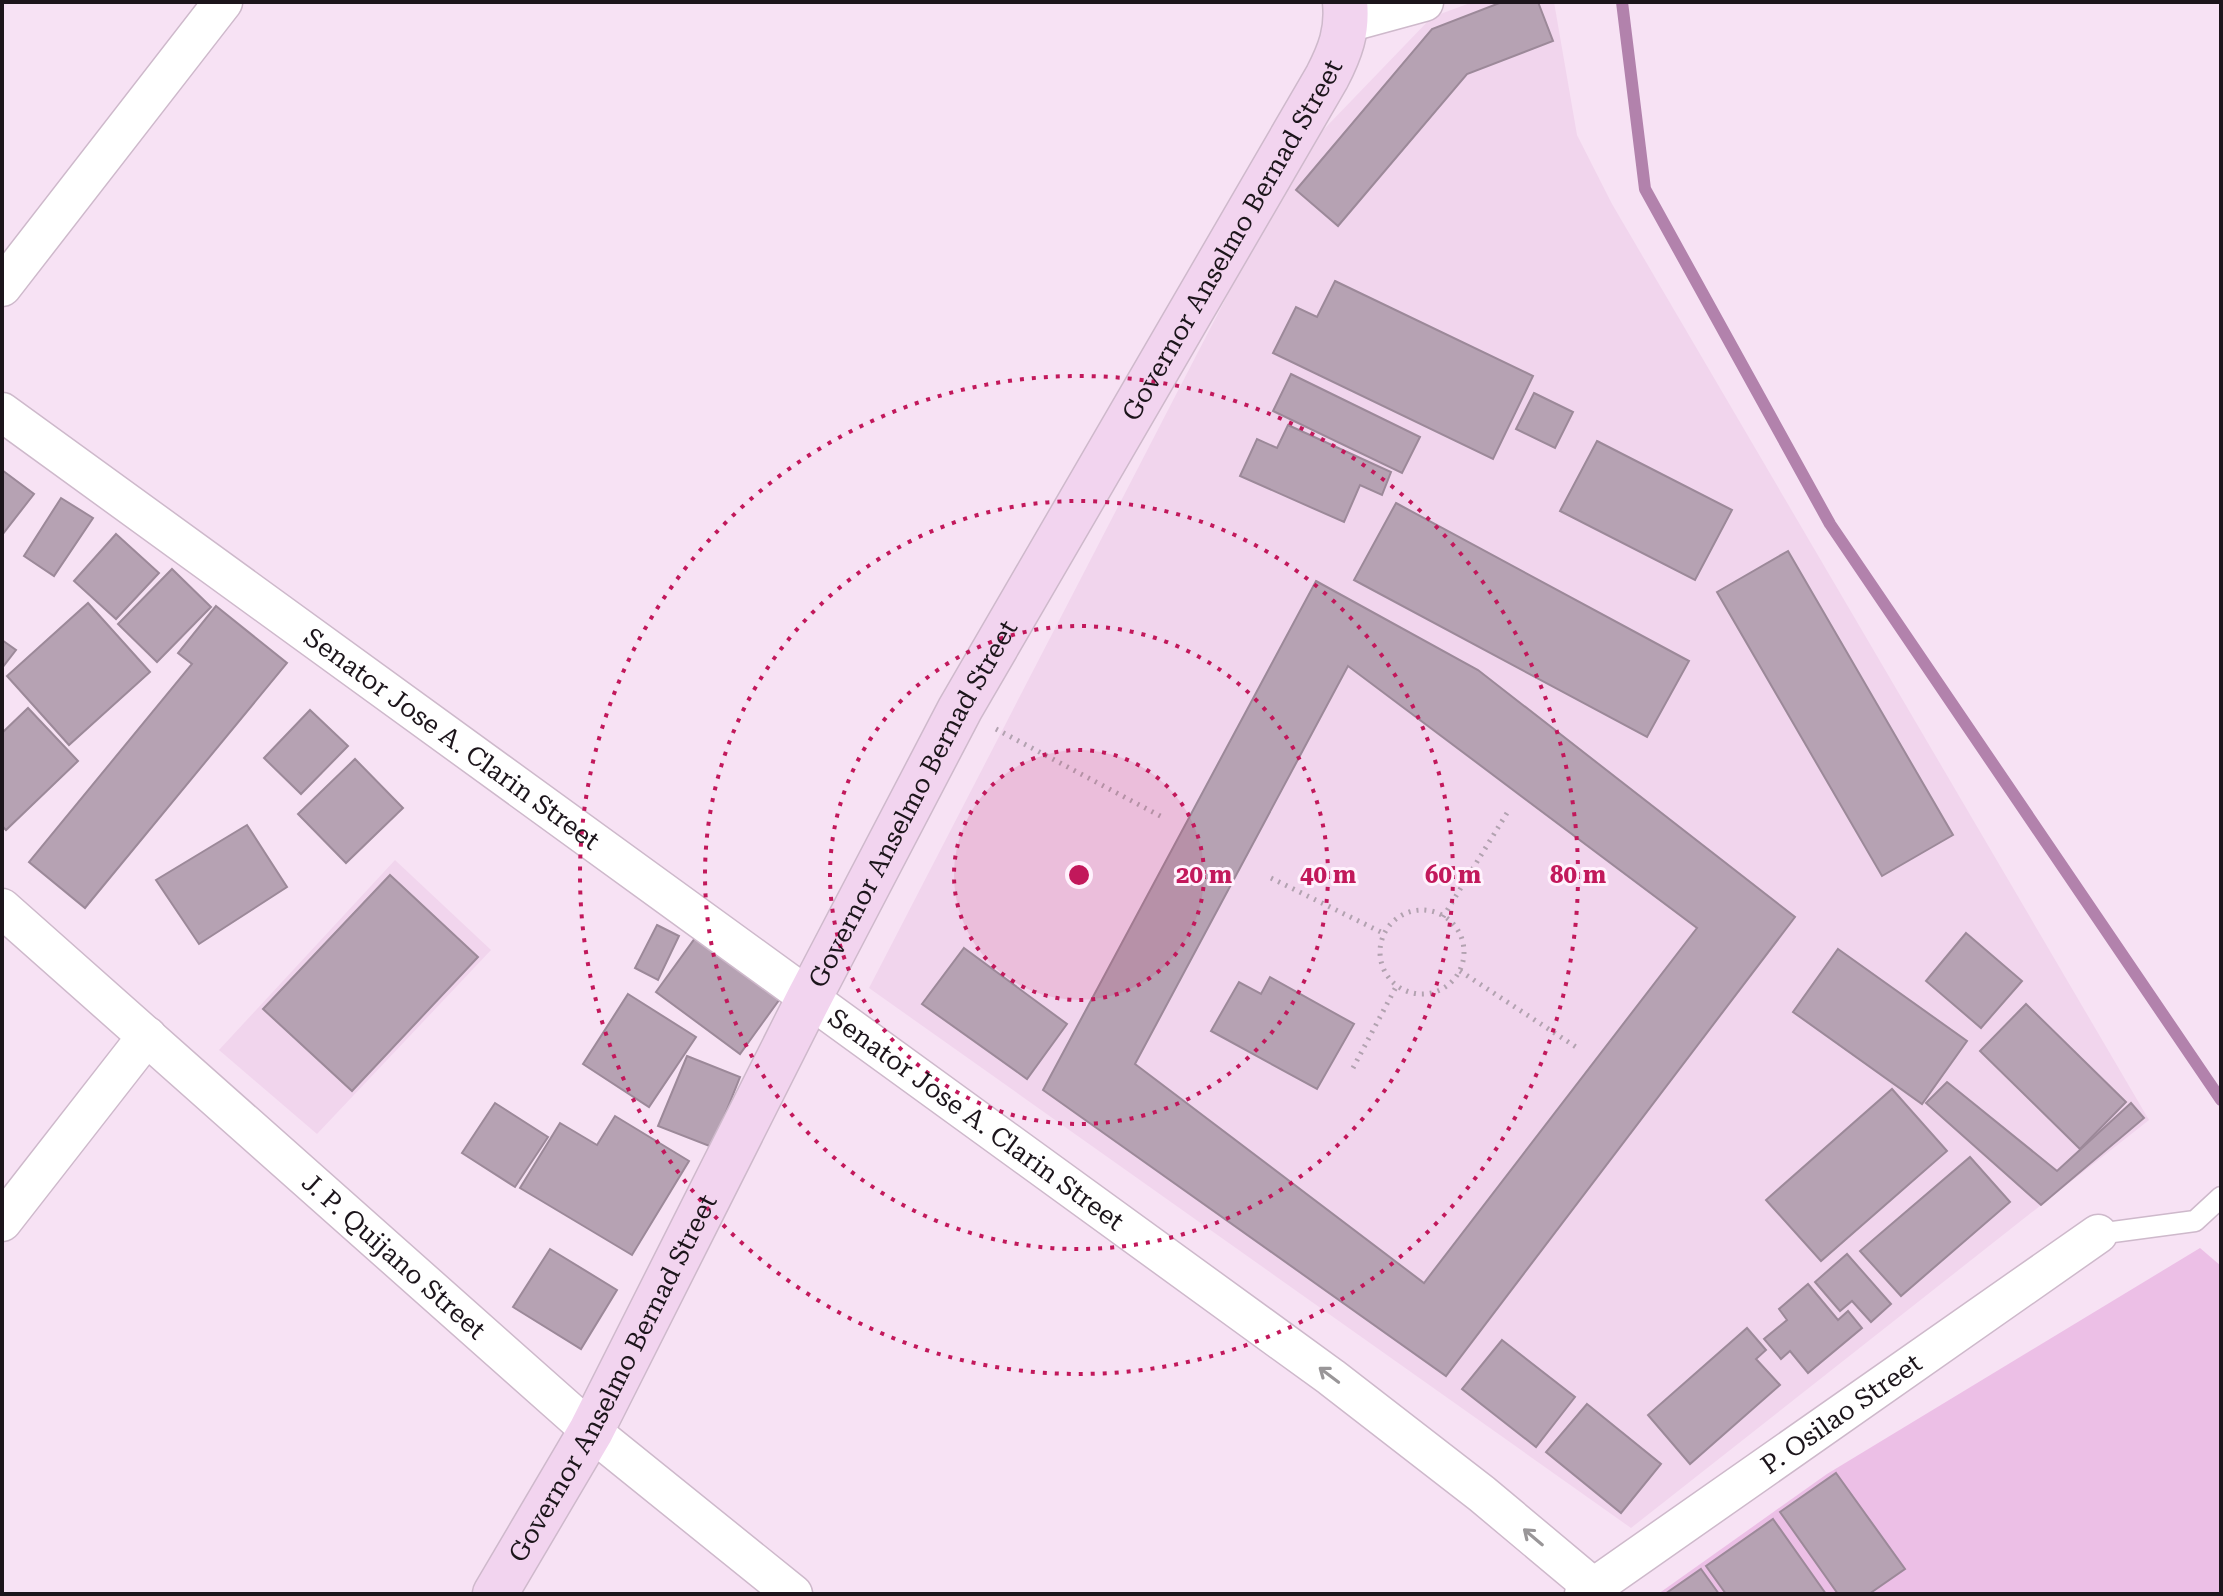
<svg xmlns="http://www.w3.org/2000/svg" width="2223" height="1596" viewBox="0 0 2223 1596" font-family="'Roboto Serif',serif">
  <style>
    .built { fill: #f1d5ed }
    .green { fill: #ecbfe6 }
    .lines { fill: none; stroke-linecap: round; stroke-linejoin: round }
    .stream { stroke: #b282ac; stroke-width: 12 }
    .building { fill: #b6a2b3; stroke: #9c8999; stroke-width: 2; fill-rule: evenodd }
    .service-casing { stroke: #ceb9cb; stroke-width: 23 }
    .minor-casing { stroke: #ceb9cb; stroke-width: 41 }
    .secondary-casing { stroke: #ceb9cb; stroke-width: 47 }
    .path { stroke: #b2a2b0; stroke-width: 5; stroke-dasharray: 2 6; stroke-linecap: butt }
    .service { stroke: #fff; stroke-width: 20 }
    .minor { stroke: #fff; stroke-width: 38 }
    .secondary { stroke: #f2d4ef; stroke-width: 44 }
    .oneway { stroke: #999698 }
    .ring { fill: none; stroke: #c2185b; stroke-width: 4; stroke-dasharray: 4 8 }
    .labels { text-anchor: middle; dominant-baseline: central; stroke-width: 6; stroke-linejoin: round; paint-order: stroke }
    .street-label { font-size: 26px; fill: #1c151b; stroke: #fff2fd }
    .centre { fill: #c2185b; stroke: #fff2fd; stroke-width: 4 }
    .ring-label { font-size: 24px; text-anchor: middle; font-weight: bold; fill: #c2185b; stroke: #fff2fd; stroke-width: 6; stroke-linejoin: round; paint-order: stroke }
  </style>
  <rect width="100%" height="100%" fill="#f7e2f4"/>
  <g class="built">
    <path d="M1473 2H1554L1577 135 1612 204 2149 1120 1631 1528 869 988 1301 153 1432 17Z"/>
    <path d="M395 860 491 950 317 1134 219 1050Z"/>
  </g>
  <path class="green" d="M2200 1248 2221 1266V1594H1658L1827 1474Z"/>
  <g class="lines">
    <path class="stream" d="M1622 2 1645 189 1830 524 2221 1100"/>
  </g>
  <g class="building">
    <path d="M1502 2H1538L1553 41 1467 74 1338 226 1296 190 1432 29Z"/>
    <path d="M1335 281 1533 376 1493 459 1273 353 1296 307 1317 317Z"/>
    <path d="M1291 374 1420 437 1402 473 1273 411Z"/>
    <path d="M1534 393 1573 412 1555 448 1516 429Z"/>
    <path d="M1288 425 1391 472 1382 495 1360 485 1344 522 1240 476 1257 439 1277 448Z"/>
    <path d="M1597 441 1732 510 1695 580 1560 511Z"/>
    <path d="M2 470 34 494 2 535Z"/>
    <path d="M61 498 93 518 54 576 24 556Z"/>
    <path d="M1396 503 1689 661 1647 737 1354 580Z"/>
    <path d="M116 534 159 573 116 619 74 581Z"/>
    <path d="M1788 551 1953 835 1882 876 1717 592Z"/>
    <path d="M172 569 211 607 157 662 118 624Z"/>
    <path d="M1316 581 1478 670 1795 917 1446 1376 1043 1090ZM1348 666 1697 928 1424 1283 1135 1064Z"/>
    <path d="M88 603 150 672 69 745 7 676Z"/>
    <path d="M216 606 287 663 85 908 29 862 192 664 178 653Z"/>
    <path d="M2 640 16 650 2 668Z"/>
    <path d="M28 708 78 761 6 830 2 826V733Z"/>
    <path d="M310 710 348 746 301 794 264 758Z"/>
    <path d="M355 759 403 808 346 863 298 814Z"/>
    <path d="M247 825 287 887 199 944 156 880Z"/>
    <path d="M390 875 478 957 352 1091 263 1009Z"/>
    <path d="M657 925 679 936 658 980 635 968Z"/>
    <path d="M1966 933 2022 981 1981 1028 1926 981Z"/>
    <path d="M698 934 782 996 740 1054 656 992Z"/>
    <path d="M964 948 1067 1024 1027 1079 922 1004Z"/>
    <path d="M1838 949 1967 1041 1922 1104 1793 1012Z"/>
    <path d="M1270 977 1354 1024 1317 1089 1211 1031 1239 982 1261 994Z"/>
    <path d="M628 994 696 1037 649 1107 583 1064Z"/>
    <path d="M2026 1004 2126 1102 2080 1149 1980 1051Z"/>
    <path d="M687 1056 740 1077 712 1147 658 1126Z"/>
    <path d="M1947 1082 2057 1171 2131 1103 2144 1118 2041 1205 1926 1103Z"/>
    <path d="M1892 1089 1947 1151 1821 1261 1766 1200Z"/>
    <path d="M495 1103 548 1137 515 1187 462 1153Z"/>
    <path d="M615 1116 689 1161 632 1255 520 1188 560 1123 597 1145Z"/>
    <path d="M1970 1157 2010 1202 1901 1296 1860 1251Z"/>
    <path d="M550 1249 617 1290 581 1349 513 1307Z"/>
    <path d="M1847 1254 1891 1304 1871 1322 1852 1301 1840 1311 1815 1282Z"/>
    <path d="M1808 1284 1838 1320 1848 1311 1862 1328 1808 1373 1790 1351 1781 1359 1764 1339 1787 1320 1779 1309Z"/>
    <path d="M1747 1328 1766 1350 1756 1359 1780 1385 1690 1464 1648 1415Z"/>
    <path d="M1502 1340 1575 1397 1536 1447 1462 1389Z"/>
    <path d="M1587 1404 1661 1464 1621 1513 1546 1452Z"/>
    <path d="M1836 1473 1905 1569 1869 1594H1838L1780 1512Z"/>
    <path d="M1773 1519 1826 1594H1726L1706 1566Z"/>
    <path d="M1701 1569 1719 1594H1665Z"/>
  </g>
  <g class="lines">
    <defs>
      <path id="service" d="M2098 1234 2195 1221 2221 1197"/>
      <g id="minor">
        <path d="M1347 23 1424 2"/>
        <path d="M2 287 223 2"/>
        <path id="s1" d="M2 412 1331 1377 1482 1494 1593 1587"/>
        <path id="s2" d="M2 908 591 1431 793 1594"/>
        <path d="M2 1222 147 1036"/>
        <path id="s3" d="M1584 1594 2098 1234"/>
      </g>
      <g id="secondary">
        <path id="s4" d="M495 1594 591 1431 808 1000 960 709 1327 77C1340 52 1348 31 1345 2"/>
      </g>
    </defs>
    <use href="#service" class="service-casing"/>
    <use href="#minor" class="minor-casing"/>
    <use href="#secondary" class="secondary-casing"/>
    <g class="path">
      <path d="M996 729 1164 818"/>
      <path d="M1271 878 1385 934"/>
      <circle cx="1422" cy="952" r="42"/>
      <path d="M1443 917 1507 813"/>
      <path d="M1460 971 1576 1047"/>
      <path d="M1353 1068 1397 985"/>
    </g>
    <use href="#service" class="service"/>
    <use href="#minor" class="minor"/>
    <use href="#secondary" class="secondary"/>
  </g>
  <defs><path id="oneway-shaft" d="M-6 0H5M1.5-3L5.5 0L1.5 3" fill="none" stroke-width="1.6" stroke-linecap="round" stroke-linejoin="round" transform="scale(2)"/></defs>
  <g class="oneway">
    <use href="#oneway-shaft" transform="translate(1329 1375) rotate(-143)"/>
    <use href="#oneway-shaft" transform="translate(1533 1537) rotate(-140)"/>
  </g>
  <circle cx="1079" cy="875" r="125" fill="#c2185b" fill-opacity=".12"/>
  <g class="ring">
    <circle cx="1079" cy="875" r="125"/>
    <circle cx="1079" cy="875" r="249"/>
    <circle cx="1079" cy="875" r="374"/>
    <circle cx="1079" cy="875" r="499"/>
  </g>
  <g class="labels">
    <g class="street-label">
      <text stroke="none"><textPath href="#s4" startOffset="1542">Governor Anselmo Bernad Street</textPath></text>
      <text stroke="none"><textPath href="#s1" startOffset="556">Senator Jose A. Clarin Street</textPath></text>
      <text stroke="none"><textPath href="#s4" startOffset="894">Governor Anselmo Bernad Street</textPath></text>
      <text stroke="none"><textPath href="#s1" startOffset="1204">Senator Jose A. Clarin Street</textPath></text>
      <text stroke="none"><textPath href="#s2" startOffset="524">J. P. Quijano Street</textPath></text>
      <text stroke="none"><textPath href="#s4" startOffset="246">Governor Anselmo Bernad Street</textPath></text>
      <text stroke="none"><textPath href="#s3" startOffset="314">P. Osilao Street</textPath></text>
    </g>
  </g>
  <circle cx="1079" cy="875" r="12" class="centre"/>
  <g class="ring-label">
    <text x="1204" y="883">20 m</text>
    <text x="1328" y="883">40 m</text>
    <text x="1453" y="883">60 m</text>
    <text x="1578" y="883">80 m</text>
  </g>
  <rect width="2223" height="1596" fill="none" stroke="#1c151b" stroke-width="8"/>
</svg>
